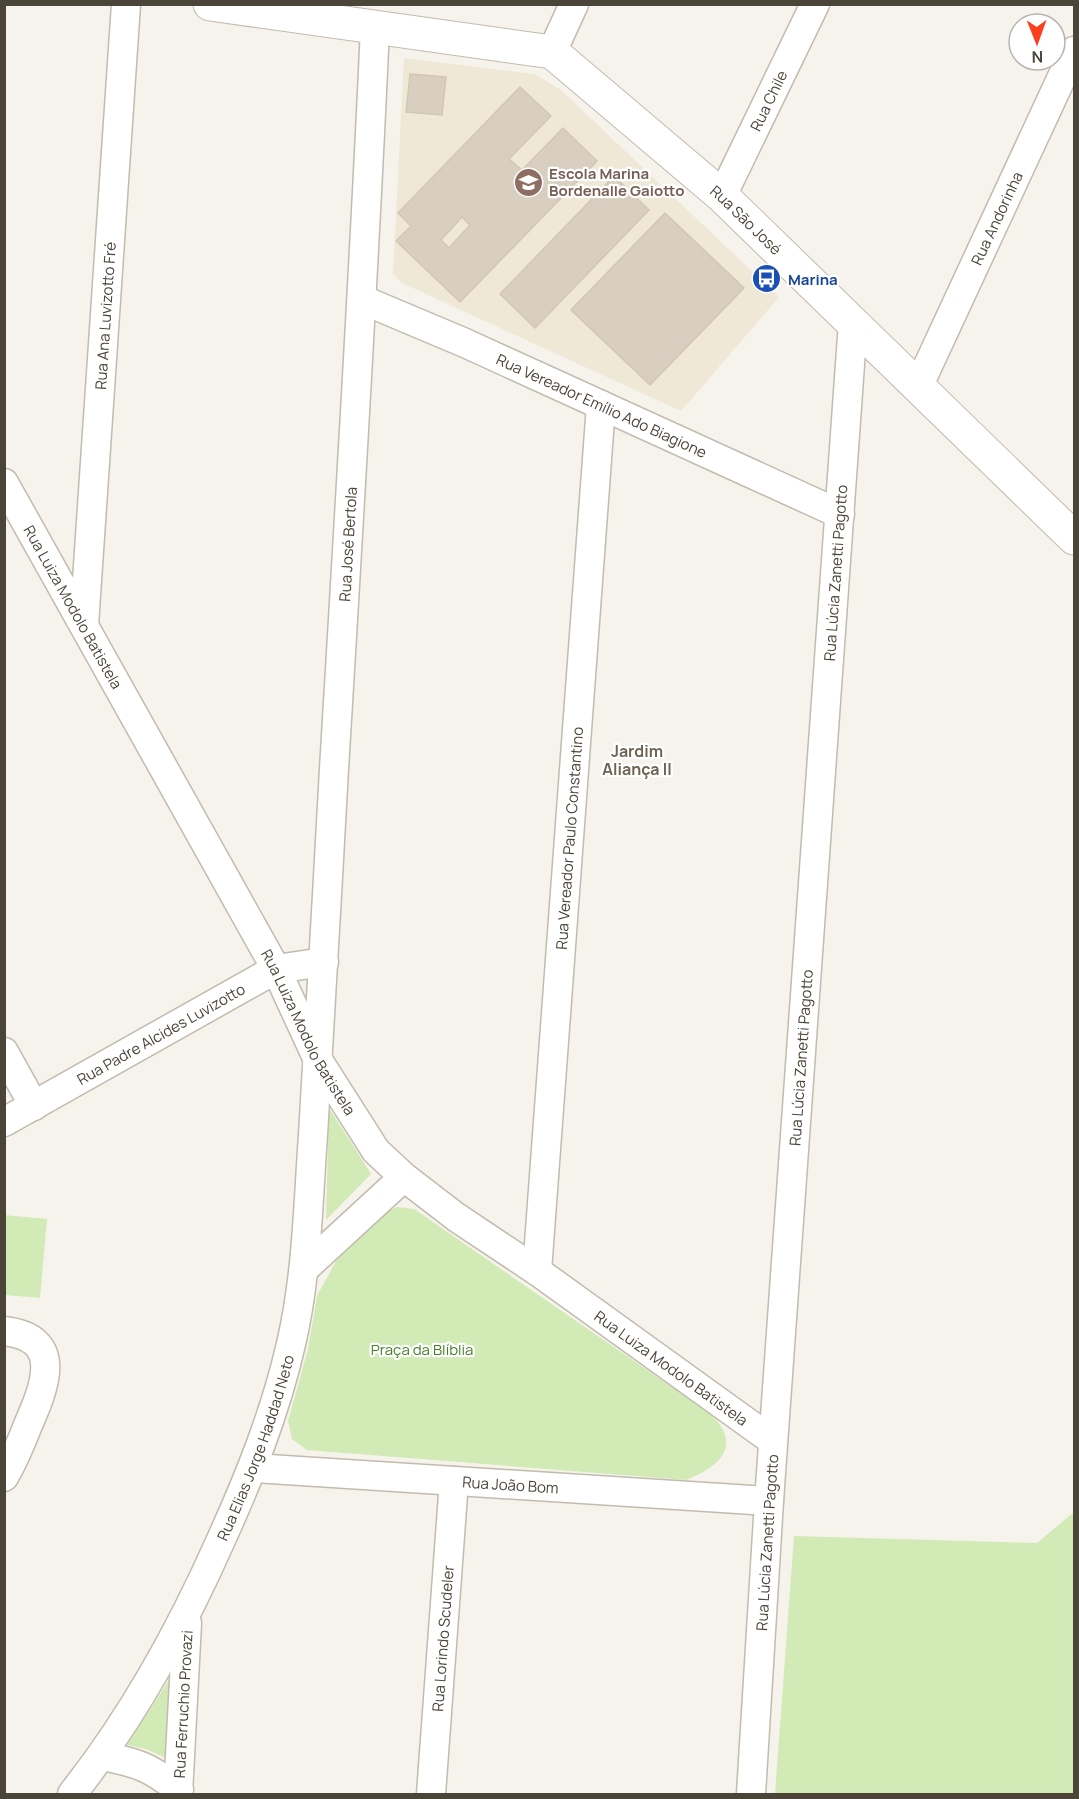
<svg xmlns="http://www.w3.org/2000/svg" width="1079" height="1799" viewBox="0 0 1079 1799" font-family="Manrope,sans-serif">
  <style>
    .education { fill: #efe8d6 }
    .green { fill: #d2eab5 }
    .building { fill: #d8cfc1; stroke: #d3c7b4; stroke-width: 1.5; fill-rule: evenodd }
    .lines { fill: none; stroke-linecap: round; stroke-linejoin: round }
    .minor-casing { stroke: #c2bbae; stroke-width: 31 }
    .tertiary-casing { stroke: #c2bbae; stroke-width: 35 }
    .minor { stroke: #fff; stroke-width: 28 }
    .tertiary { stroke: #fff; stroke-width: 33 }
    .labels { text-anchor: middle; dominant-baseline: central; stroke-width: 4.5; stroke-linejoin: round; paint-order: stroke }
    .street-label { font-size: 15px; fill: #4b4439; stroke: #fff }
    .education-label { font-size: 15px; font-weight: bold; fill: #785e54; stroke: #fff; text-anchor: start }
    .transit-label { font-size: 15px; font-weight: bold; fill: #164399; stroke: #fff; text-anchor: start }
    .park-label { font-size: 15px; fill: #4a7f2a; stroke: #fff }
    .neighbourhood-label { font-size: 16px; font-weight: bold; fill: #6e6250; stroke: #fff }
  </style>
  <rect width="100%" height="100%" fill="#f6f3ec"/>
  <path class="education" d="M404 58 535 74 561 90 779 297 681 411 402 283 393 274Z"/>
  <g class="green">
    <path d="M329 1108 371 1174 326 1220Z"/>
    <path d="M397 1207 414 1209 708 1412C744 1444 721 1466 686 1480L307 1450 292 1439 288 1421 308 1349 317 1296 336 1261 364 1225Z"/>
    <path d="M4 1215 47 1219 40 1298 5 1295Z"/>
    <path d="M1074 1512V1794H775L794 1536 1037 1543Z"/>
    <path d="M171 1677 168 1759 146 1749 127 1745Z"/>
  </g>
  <g class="building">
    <path d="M410 74 446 77 442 115 406 112Z"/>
    <path d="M520 87 551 116 509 159 522 170 563 128 597 161 460 302 396 241 411 226 398 213ZM462 217 470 225 449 248 441 240Z"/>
    <path d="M614 176 649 210 535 328 500 294Z"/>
    <path d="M665 213 744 288 650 385 571 310Z"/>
  </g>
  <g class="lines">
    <defs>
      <g id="minor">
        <path d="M552 52 574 4"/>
        <path id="s1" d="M722 196 815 4"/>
        <path id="s2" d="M363 300 465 343 840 514"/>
        <path id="s3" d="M919 385 1074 51"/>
        <path id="s4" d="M4 483 276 969 318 1060 376 1151 404 1177 456 1217 537 1271 773 1441"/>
        <path id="s5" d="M84 625 126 4"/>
        <path d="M4 1052 34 1106"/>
        <path id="s6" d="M4 1122 276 969 324 962"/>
        <path d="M304 1269 404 1177"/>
        <path id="s7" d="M537 1271 601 405"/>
        <path d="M4 1331C65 1338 45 1386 28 1425 21 1443 14 1460 4 1477"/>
        <path id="s8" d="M253 1468 769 1501"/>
        <path d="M103 1756C138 1763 150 1767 179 1790"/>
        <path id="s9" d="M72 1794C133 1717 180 1632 220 1542 249 1478 275 1414 291 1344 307 1276 308 1204 313 1135 321 1013 327 891 334 769 349 522 364 275 375 27"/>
        <path id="s10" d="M178 1794 187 1623"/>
        <path id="s11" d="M431 1794 454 1481"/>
        <path id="s12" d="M751 1794 769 1501 853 322"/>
      </g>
      <g id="tertiary">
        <path id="s13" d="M210 4 552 52 722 196 1074 538"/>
      </g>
    </defs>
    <use href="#minor" class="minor-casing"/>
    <use href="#tertiary" class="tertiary-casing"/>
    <use href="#minor" class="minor"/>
    <use href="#tertiary" class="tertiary"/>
  </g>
  <defs>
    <symbol id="school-disc" viewBox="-11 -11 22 22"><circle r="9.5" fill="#8d6e63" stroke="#fff"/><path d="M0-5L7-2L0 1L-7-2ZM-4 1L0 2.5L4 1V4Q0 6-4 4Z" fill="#fff"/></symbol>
    <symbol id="bus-disc" viewBox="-11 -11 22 22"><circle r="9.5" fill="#1a4fb4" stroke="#fff"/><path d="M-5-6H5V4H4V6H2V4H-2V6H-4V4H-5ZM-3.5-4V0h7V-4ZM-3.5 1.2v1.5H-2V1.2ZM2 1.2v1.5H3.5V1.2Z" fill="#fff"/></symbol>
  </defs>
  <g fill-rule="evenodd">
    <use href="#school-disc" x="512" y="166" width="33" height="33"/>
    <use href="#bus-disc" x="750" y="262" width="33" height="33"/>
  </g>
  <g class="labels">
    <g class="street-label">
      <text stroke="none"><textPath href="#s1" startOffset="106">Rua Chile</textPath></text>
      <text stroke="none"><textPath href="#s3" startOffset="184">Rua Andorinha</textPath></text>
      <text stroke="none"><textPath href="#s13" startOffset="602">Rua São José</textPath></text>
      <text stroke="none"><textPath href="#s5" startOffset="310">Rua Ana Luvizotto Fré</textPath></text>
      <text stroke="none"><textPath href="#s2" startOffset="261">Rua Vereador Emílio Ado Biagione</textPath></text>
      <text stroke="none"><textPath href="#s9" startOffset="1306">Rua José Bertola</textPath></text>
      <text stroke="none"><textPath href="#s12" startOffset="1224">Rua Lúcia Zanetti Pagotto</textPath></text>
      <text stroke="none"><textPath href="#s4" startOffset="142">Rua Luiza Modolo Batistela</textPath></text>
      <text stroke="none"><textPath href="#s7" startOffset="434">Rua Vereador Paulo Constantino</textPath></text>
      <text stroke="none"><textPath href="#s4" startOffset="628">Rua Luiza Modolo Batistela</textPath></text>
      <text stroke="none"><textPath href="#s6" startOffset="180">Rua Padre Alcides Luvizotto</textPath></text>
      <text stroke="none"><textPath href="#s12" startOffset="738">Rua Lúcia Zanetti Pagotto</textPath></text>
      <text stroke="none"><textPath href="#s4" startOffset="1132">Rua Luiza Modolo Batistela</textPath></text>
      <text stroke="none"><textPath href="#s9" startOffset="394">Rua Elias Jorge Haddad Neto</textPath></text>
      <text stroke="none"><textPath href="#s8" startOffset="258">Rua João Bom</textPath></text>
      <text stroke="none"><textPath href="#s12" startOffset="252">Rua Lúcia Zanetti Pagotto</textPath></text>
      <text stroke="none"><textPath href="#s11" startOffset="156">Rua Lorindo Scudeler</textPath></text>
      <text stroke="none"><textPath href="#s10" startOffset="90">Rua Ferruchio Provazi</textPath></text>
    </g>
    <g class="education-label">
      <text x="549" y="173">Escola Marina<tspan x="549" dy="17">Bordenalle Gaiotto</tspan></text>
    </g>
    <g class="transit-label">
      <text x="788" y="279">Marina</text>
    </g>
    <g class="park-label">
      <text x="422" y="1349">Praça da Blíblia</text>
    </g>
    <g class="neighbourhood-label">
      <text x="637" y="751">Jardim<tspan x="637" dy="18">Aliança II</tspan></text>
    </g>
  </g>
  <rect width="1079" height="1799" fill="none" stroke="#4b4439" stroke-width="12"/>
  <g transform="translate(1037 42) rotate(179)"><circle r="28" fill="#ffffff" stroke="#b7b4b0" stroke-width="1.5"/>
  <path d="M0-4.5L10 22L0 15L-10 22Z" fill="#fc3f1d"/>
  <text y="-9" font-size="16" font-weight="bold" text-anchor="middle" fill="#4b4439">N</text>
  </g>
</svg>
